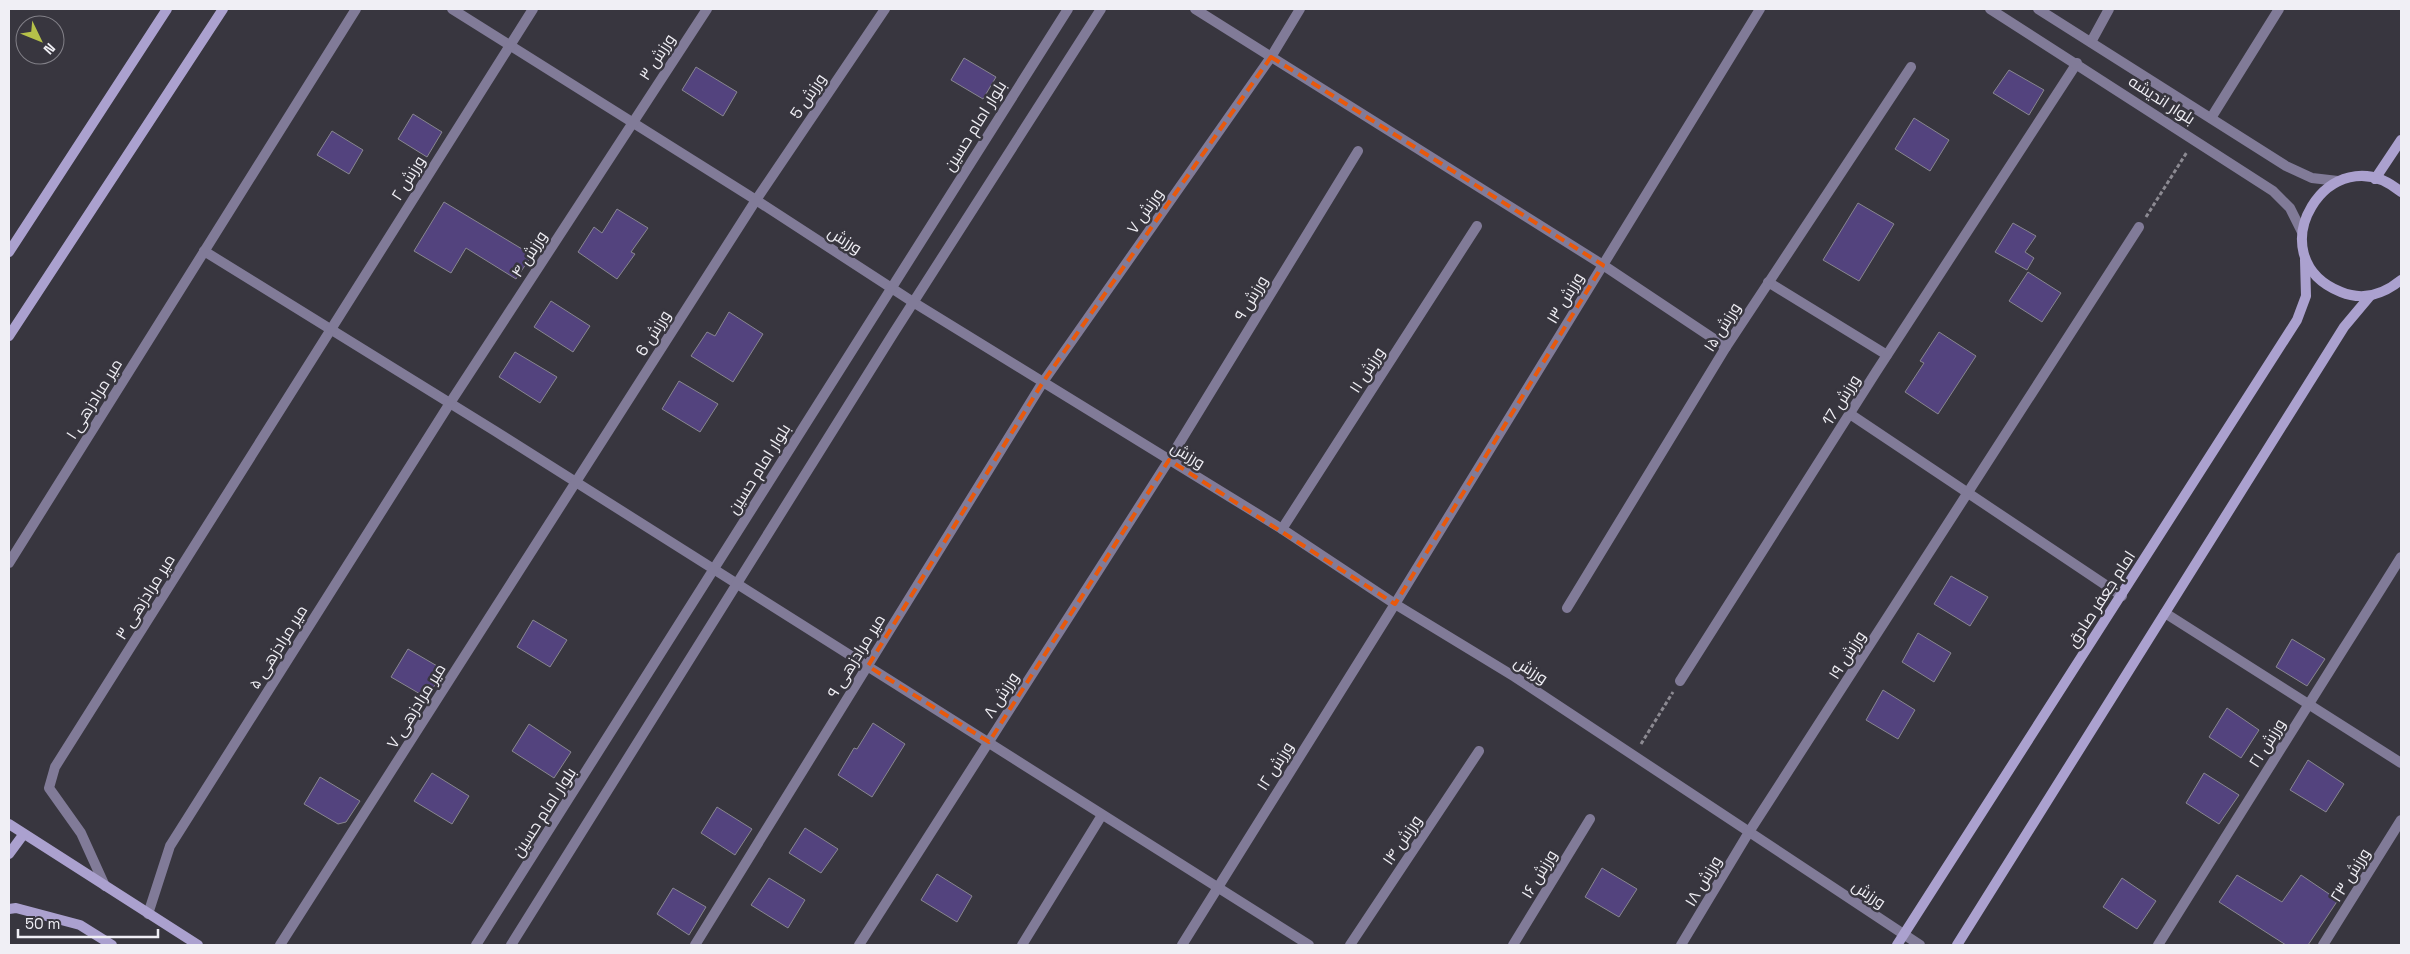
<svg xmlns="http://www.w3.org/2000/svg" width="2410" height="954" viewBox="0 0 2410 954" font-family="'Space Grotesk',Cairo,sans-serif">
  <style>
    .building { fill: #53437e; stroke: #888690 }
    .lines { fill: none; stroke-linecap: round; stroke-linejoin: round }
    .path { stroke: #8c8a92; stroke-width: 3; stroke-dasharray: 4 2.5; stroke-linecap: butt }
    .minor { stroke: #817b98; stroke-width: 10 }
    .tertiary { stroke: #817b98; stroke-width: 10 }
    .secondary { stroke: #aba1cf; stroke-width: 10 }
    .marked { fill: none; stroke: #e8590c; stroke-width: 4; stroke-dasharray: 10 6; stroke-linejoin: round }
    .labels { text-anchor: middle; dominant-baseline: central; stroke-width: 5; stroke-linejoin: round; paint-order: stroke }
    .street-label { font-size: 16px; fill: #f0eff5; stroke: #38363f }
  </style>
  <rect width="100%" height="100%" fill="#38363f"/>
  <g class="building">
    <path d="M964 58 996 77 983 99 951 80Z"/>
    <path d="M696 67 737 92 723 116 682 90Z"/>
    <path d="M2009 70 2044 90 2029 115 1993 93Z"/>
    <path d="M413 114 442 132 427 157 398 139Z"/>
    <path d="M1914 118 1949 140 1930 171 1895 149Z"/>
    <path d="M332 131 363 150 349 174 317 155Z"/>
    <path d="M444 202 532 255 516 279 466 248 451 273 414 251Z"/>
    <path d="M1858 203 1894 224 1859 281 1823 260Z"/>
    <path d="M617 209 648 228 631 252 635 254 617 279 578 252 594 227 602 233Z"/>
    <path d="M2013 223 2036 236 2025 252 2034 258 2027 270 1995 252Z"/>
    <path d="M2028 272 2061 293 2042 322 2009 301Z"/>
    <path d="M551 301 590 326 573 352 534 327Z"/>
    <path d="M729 312 763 334 733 382 691 356 707 332 715 336Z"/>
    <path d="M1939 332 1976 356 1938 414 1905 392 1924 363 1920 361Z"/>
    <path d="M515 352 557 377 540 403 499 377Z"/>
    <path d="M679 381 718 404 700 432 662 409Z"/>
    <path d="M1951 576 1988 597 1970 626 1934 604Z"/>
    <path d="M533 620 567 640 550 667 517 647Z"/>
    <path d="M1918 633 1951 653 1934 682 1902 662Z"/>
    <path d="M2292 639 2325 659 2307 686 2276 667Z"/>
    <path d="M408 649 444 670 427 698 391 677Z"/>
    <path d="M1883 690 1915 710 1898 739 1866 720Z"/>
    <path d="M2227 708 2259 730 2241 758 2209 737Z"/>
    <path d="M873 723 905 744 872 797 838 775 854 748 857 749Z"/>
    <path d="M529 724 571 752 554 778 512 751Z"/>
    <path d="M2308 760 2344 784 2326 812 2290 790Z"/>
    <path d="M432 773 469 796 452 824 414 801Z"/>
    <path d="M2204 773 2239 795 2219 824 2186 803Z"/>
    <path d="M320 777 360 801 346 822 338 824 304 804Z"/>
    <path d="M717 807 752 829 735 855 701 833Z"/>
    <path d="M805 828 838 849 821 873 789 853Z"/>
    <path d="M1602 868 1637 889 1619 917 1585 897Z"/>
    <path d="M937 874 972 896 957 922 921 900Z"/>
    <path d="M2237 875 2282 902 2301 875 2338 900 2308 945H2286L2219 902Z"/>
    <path d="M769 878 805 900 788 928 751 905Z"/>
    <path d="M2122 878 2156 901 2137 929 2103 907Z"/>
    <path d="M673 888 706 907 689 935 657 914Z"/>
  </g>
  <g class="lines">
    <g class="path">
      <path d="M2146 217 2187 152"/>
      <path d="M1641 744 1673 692"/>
    </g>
    <g class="minor">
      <path d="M452 9 756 200 913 302 1282 529 1395 604 1515 677 1920 945"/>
      <path d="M1195 9 1603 265 1726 347"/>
      <path d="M2091 42 2109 9"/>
      <path d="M2211 118 2279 9"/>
      <path d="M204 251 495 431 1309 945"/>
      <path d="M1768 282 1887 355"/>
      <path d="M1850 414 2122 596"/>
      <path d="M1282 529 1477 226"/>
      <path d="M9 563 356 9"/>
      <path d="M1567 608 1726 347 1911 67"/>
      <path d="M2165 613 2401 763"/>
      <path d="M1680 681 1876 372 2077 63"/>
      <path d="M105 886 81 833 49 788 55 767 533 9"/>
      <path d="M148 914 170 846 450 403 707 9"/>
      <path d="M280 945 756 200 885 9"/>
      <path d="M695 945 1043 382 1271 57 1300 9"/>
      <path d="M859 945 1169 460 1358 151"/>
      <path d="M1022 945 1102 815"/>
      <path d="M1182 945 1395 604 1760 9"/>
      <path d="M1350 945 1479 751"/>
      <path d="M1513 945 1590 819"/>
      <path d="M1681 945 1749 832 2139 227"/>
      <path d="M2158 945 2401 557"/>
      <path d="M2323 945 2401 820"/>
    </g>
    <g class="tertiary">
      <path d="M1990 9 2273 191 2290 208 2302 232"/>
      <path d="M2038 9 2286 166 2312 178 2338 181"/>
      <path d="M476 945 1068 9"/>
      <path d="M511 945 893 334 1101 9"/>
    </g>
    <g class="secondary">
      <path d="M2375 179 2401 140"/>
      <path d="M2401 192C2330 132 2254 257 2341 292 2363 301 2384 294 2401 280"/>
      <path d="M9 252 167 9"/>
      <path d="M9 336 223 9"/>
      <path d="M9 824 198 945"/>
      <path d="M9 854 23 835"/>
      <path d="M9 909 16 908 80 925 112 945"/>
      <path d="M1897 945 2297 320 2306 296 2305 260"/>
      <path d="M1957 945 2344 327 2370 296"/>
    </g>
  </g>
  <path class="marked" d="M1271 57 1603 265 1395 604 1169 460 989 742 868 666 1043 382Z"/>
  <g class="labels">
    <g class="street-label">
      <text transform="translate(657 57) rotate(-57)">ورزش ۳</text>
      <text transform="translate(808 96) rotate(-56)">ورزش 5</text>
      <text transform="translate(2162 100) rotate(33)">بلوار اندیشه</text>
      <text transform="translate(975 126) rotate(-58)">بلوار امام حسین</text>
      <text transform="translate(408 178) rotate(-58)">ورزش ۲</text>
      <text transform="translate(1145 211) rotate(-55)">ورزش ۷</text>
      <text transform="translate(845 240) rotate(33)">ورزش</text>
      <text transform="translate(529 254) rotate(-57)">ورزش ۴</text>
      <text transform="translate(1251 298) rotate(-59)">ورزش ۹</text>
      <text transform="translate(1565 298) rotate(-59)">ورزش ۱۳</text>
      <text transform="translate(1722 327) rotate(-58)">ورزش ۱۵</text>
      <text transform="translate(653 333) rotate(-58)">ورزش 6</text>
      <text transform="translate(1367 370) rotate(-57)">ورزش ۱۱</text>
      <text transform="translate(94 399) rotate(-58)">میر مرادزهی ۱</text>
      <text transform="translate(1841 400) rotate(-58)">ورزش 17</text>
      <text transform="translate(1188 455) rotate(31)">ورزش</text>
      <text transform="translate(759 469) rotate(-58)">بلوار امام حسین</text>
      <text transform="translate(145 597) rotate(-58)">میر مرادزهی ۳</text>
      <text transform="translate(2101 599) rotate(-57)">امام جعفر صادق</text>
      <text transform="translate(278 647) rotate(-58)">میر مرادزهی ۵</text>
      <text transform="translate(1847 655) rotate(-57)">ورزش ۱۹</text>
      <text transform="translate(856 656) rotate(-58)">میر مرادزهی ۹</text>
      <text transform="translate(1531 670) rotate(33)">ورزش</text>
      <text transform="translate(1001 695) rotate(-57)">ورزش ۸</text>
      <text transform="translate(416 706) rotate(-58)">میر مرادزهی ۷</text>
      <text transform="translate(2267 743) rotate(-58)">ورزش ۲۱</text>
      <text transform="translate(1275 766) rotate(-58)">ورزش ۱۲</text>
      <text transform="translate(544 812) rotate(-57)">بلوار امام حسین</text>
      <text transform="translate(1402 840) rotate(-56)">ورزش ۱۴</text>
      <text transform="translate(1539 874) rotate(-59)">ورزش ۱۶</text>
      <text transform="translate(2350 875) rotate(-58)">ورزش ۲۳</text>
      <text transform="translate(1703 881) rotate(-59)">ورزش ۱۸</text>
      <text transform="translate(1869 894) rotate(34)">ورزش</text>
    </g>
  </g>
  <rect width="2410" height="954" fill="none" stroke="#f0eff5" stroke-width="20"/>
  <g transform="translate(40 40) rotate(133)"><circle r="24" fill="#38363f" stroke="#828088"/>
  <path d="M0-4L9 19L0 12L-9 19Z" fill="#b6c149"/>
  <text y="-8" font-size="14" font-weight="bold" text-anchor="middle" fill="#f0eff5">N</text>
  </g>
  <path d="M18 929v8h140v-8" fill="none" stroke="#f0eff5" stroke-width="2.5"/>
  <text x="25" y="929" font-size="15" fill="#f0eff5" stroke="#38363f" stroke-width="4" paint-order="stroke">50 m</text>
</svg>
